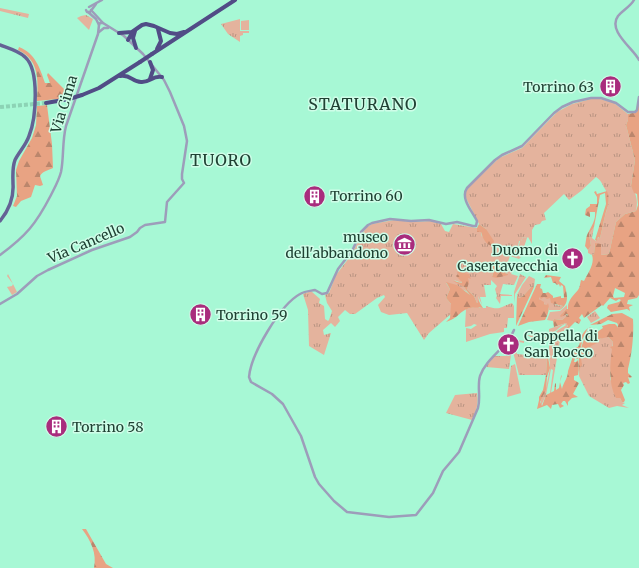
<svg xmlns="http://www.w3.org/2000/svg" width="639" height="568" viewBox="0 0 639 568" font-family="Merriweather,serif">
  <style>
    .grass { fill: url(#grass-tufts); fill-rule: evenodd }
    .forest { fill: url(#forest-firs); fill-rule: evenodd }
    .garden { fill: #e4b39d }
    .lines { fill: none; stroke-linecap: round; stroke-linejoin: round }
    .highway-tunnel { stroke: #8cd3b5; stroke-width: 4; stroke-dasharray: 4 2; stroke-linecap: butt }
    .minor { stroke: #9d9dba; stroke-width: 2.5 }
    .major { stroke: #646295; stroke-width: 3.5 }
    .highway { stroke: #514c86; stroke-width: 4 }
    .highway-bridge { stroke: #514c86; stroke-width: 4 }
    .labels { text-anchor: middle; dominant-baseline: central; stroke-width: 3; stroke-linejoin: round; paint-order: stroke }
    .poi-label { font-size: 14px; fill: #1f4133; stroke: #cffde8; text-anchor: start }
    .street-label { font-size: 14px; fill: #1f4133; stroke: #cffde8 }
    .quarter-label { font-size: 16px; letter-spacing: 1px; fill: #1f4133; stroke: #cffde8 }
  </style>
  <defs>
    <pattern id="grass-tufts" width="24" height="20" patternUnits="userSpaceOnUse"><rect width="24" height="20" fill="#e4b39d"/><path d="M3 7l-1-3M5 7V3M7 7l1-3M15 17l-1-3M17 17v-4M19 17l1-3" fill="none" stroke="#b89381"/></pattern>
    <pattern id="forest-firs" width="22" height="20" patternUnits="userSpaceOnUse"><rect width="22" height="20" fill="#e8a383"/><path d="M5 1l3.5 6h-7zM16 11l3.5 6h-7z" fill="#bb866c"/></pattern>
  </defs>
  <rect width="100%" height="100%" fill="#a7f8d5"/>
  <g class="grass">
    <path d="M0 8 29 14 28 18 0 11Z"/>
    <path d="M86 15 93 19 89 30 77 18 81 16Z"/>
    <path d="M240 19V31H249V33H243V35L240 36V42L228 34 221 24Z"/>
    <path d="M591 99H600L614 103 628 114V120L626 125 635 160 631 186C637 195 638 201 636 211L625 214 616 222 609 254 601 255 595 243 594 254 592 255 588 253V250L591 246 589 234 594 227 592 238 596 241 599 237 600 238C602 231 603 223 605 216 608 205 611 199 605 189 602 184 601 180 596 177L581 191 569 200 564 194 544 213 546 220 542 221 540 224 535 225 532 230V244L528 237 527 238 523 237 521 241H519L516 258 510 256 506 267 514 270 511 274 518 276 514 285 503 284 500 294 512 295V296H501L500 304 496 298 497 296 495 289 497 286 491 280V285H484L486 297H480L482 305 478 296 480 304 479 303H477L474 296 467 289C468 281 469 276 463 271L460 275 462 283 454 280 464 287 470 295 466 291 446 283 450 289 446 298 451 304V314L429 333 424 340 407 313 389 315 381 312 378 305 385 297 384 295 377 298 355 314H350L345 310 338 317 340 321 335 327 331 323 323 330 324 335 331 333 324 355 309 346 308 310 303 294 311 291 320 299 319 303 324 306 325 319 328 321 329 320 332 311 327 303 325 295 329 293 336 275 352 254 361 235 367 227 372 224 394 220 414 222 430 221 441 224 445 231 449 232 453 224 477 228V232H481L482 237 486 229 479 224 466 198V191L469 187 499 158 522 148 557 112 572 104ZM492 261 498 275 505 269V273L508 274 492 277 493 273Z"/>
    <path d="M8 274 17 292 12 295 7 287 12 286 13 284 7 276Z"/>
    <path d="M520 274 526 277 515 294 514 303V292Z"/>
    <path d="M529 276 535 279 534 287 532 286 523 296 519 298 517 295 522 285Z"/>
    <path d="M539 296 550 297 556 305 563 306 560 310H549V308L539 299Z"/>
    <path d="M512 303 514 306V318H508L507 328H504V332L490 334 466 342V328L471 329 477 325 474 324 471 326 465 327 466 309 478 306 479 308H486V306C501 311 499 307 512 303Z"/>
    <path d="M567 305V309H566L562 314 568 315 562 320 554 319 553 321 547 320 550 312 560 311Z"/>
    <path d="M595 311 600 318 591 323 587 317Z"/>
    <path d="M561 334 551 393H550L553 370 551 369 546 395 541 406C539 399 545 394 546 388 547 383 550 370 550 366 549 358 549 350 549 341L534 339 527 335 547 337Z"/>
    <path d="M603 337H608L613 342 610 379 622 402 625 403 622 405 629 408 617 406 609 408 589 396 579 376 581 358 587 352H588L591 345Z"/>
    <path d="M512 339 524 341V343L519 342 515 343 517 354 547 357 546 375H519L512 348Z"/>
    <path d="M506 346 510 348 511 355 509 369 486 367 494 356H509V350L506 349Z"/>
    <path d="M515 364 521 393 507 397 511 366Z"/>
    <path d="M477 393C479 404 476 411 472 420L446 413 455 395Z"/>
  </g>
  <g class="forest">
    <path d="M19 47C35 53 40 68 45 83H50L47 75 48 73 67 92 72 94 68 98 37 101C38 81 40 60 18 50Z"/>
    <path d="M639 102V295L637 298 628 300 627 304 633 305 629 307 630 311 627 309 611 312 607 308 608 305 619 302 621 300 619 299 616 301 610 298 603 306 602 305 584 318 582 314 579 318 581 320 579 324 575 322 567 330 566 329 568 326 566 323 554 327 553 321 554 319 562 320 568 315 567 314 561 317 560 316 566 309H568C567 301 573 296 578 290 580 287 580 284 581 280L584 281C588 273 595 264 592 255L594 254 595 243 601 244V255L609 254 616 222 625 214 636 211 638 205 637 194 634 193 631 186 635 160 626 125 628 120V114L637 112ZM615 288 625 293 624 297 614 298 613 296Z"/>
    <path d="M47 105 52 144 53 168C47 171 43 171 40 176L43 185 40 186 35 185 31 197 21 201 16 207 13 206 17 196 16 170 19 161 32 138 36 125 37 106Z"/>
    <path d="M596 191 597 194 607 191C611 201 607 207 605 216 603 223 602 231 600 238L598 237 597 241 595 240 606 204 605 193 600 195 594 227 589 234 591 246 588 250 585 246C586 242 586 236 588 233 591 227 596 220 595 212H590V217L585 215 586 209 590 206V204H597V197L594 192Z"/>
    <path d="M479 224 486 229 494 241 493 246C486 245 483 239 481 232H477V228Z"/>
    <path d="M492 261 497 262 498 274 506 267 505 273 508 274V275L497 278 492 277 493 273Z"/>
    <path d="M459 270 462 271V270H464L465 273 469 274 471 279 468 278 469 282 467 289 474 296 477 303H478V300L483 308C459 305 463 317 446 322L450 318 451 304 446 298 450 289 446 282 457 285 470 295 464 287 453 281 462 283V282L456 276 458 274 460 275 457 273Z"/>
    <path d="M546 275 561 277 559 281 565 286C567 295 570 303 560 310L563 306 551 303 550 298 547 299 544 297 541 299 539 297V299L544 302V304L547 305 548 303C550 308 548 315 545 320L529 322 518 326 537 284H541L540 288 542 289 543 293H546L548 292 553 296V298L561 296V298H564L563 286 561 285 560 287 559 284 557 285 555 283H553L551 277 544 278Z"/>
    <path d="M532 286 534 287 516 326 517 295 519 298 523 296Z"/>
    <path d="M622 313 633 319C634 336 632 353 628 369V373L632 377 630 378 628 377 630 383 628 384 626 382 623 383 624 385 621 390 625 400 624 402H622L620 398H616C608 383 610 364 612 349L610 347 613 346V342L608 337 599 339V342L591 346 588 352H587L581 358 582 365 580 368 579 376C576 360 582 341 590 327L594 334 603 328 602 326 609 324H615L617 326V328L618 325 617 323 608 320 601 324 590 325 612 314Z"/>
    <path d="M588 328 583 338 578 359 575 358 574 362H576L578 360V375L574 376V380L579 383 573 394 578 397 572 398 568 402V406L565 401H563L561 404 564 406 560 408 558 404 552 405 551 409 547 405 537 409 539 400V397L543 390 546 375 547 357H548L550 368 547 377 546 390 540 402 542 406 546 395 554 391 555 384 556 383V390L559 388 561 376 562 375 560 382 562 389C563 383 568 378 568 371L576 347H578C582 339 580 334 588 328Z"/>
    <path d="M82 529H86L106 564 113 568H94C97 553 91 541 82 529Z"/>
  </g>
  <g class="garden">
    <path d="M249 20V30H241V21Z"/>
    <path d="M523 237 527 238 523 250 519 252 518 255 521 257 519 259 516 258 520 241H521Z"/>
    <path d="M566 323 568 326 566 329 567 330 554 334C558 329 562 328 566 325L565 324C560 326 555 333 549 334V329Z"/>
  </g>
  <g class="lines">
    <path class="highway-tunnel" d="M0 107 46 103"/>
    <g class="minor">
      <path d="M634 0C630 7 623 10 618 16 607 31 634 49 639 60"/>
      <path d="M89 7 102 0"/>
      <path d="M86 10 87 12H90L96 4"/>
      <path d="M91 10 103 23"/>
      <path d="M88 12 96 19 99 25"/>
      <path d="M99 32 104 28H108"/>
      <path d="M0 255C26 236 36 224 51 195 55 187 59 180 61 172 64 157 62 142 66 126L98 34 99 25 100 23H103L124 36 143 54 164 80 170 92 184 126 187 141 182 174V179L184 183 167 202 165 222 145 225 140 228 137 232 130 237 92 250 48 270 37 276 17 294 0 304"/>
      <path d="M514 330C507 348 487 357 480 376 477 386 481 397 478 408L459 452 443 471 433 493 416 515 389 517 347 512 334 501 319 484 315 477 301 436 283 404 272 394 251 382 249 377C251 354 280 305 300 294 305 291 310 291 315 290L322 294 327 293 338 269 352 251 361 232 368 225 372 223 390 219 411 221 429 220 446 224 457 222 473 226H476L477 221C472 211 460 198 467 188L495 160 502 155 522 146 554 113 562 107 573 102 591 98H601L616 103 628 112H635L637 110 639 97"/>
    </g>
    <path class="major" d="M0 45C8 48 19 51 25 57 40 70 36 119 29 136 26 145 19 152 15 160 12 168 13 176 13 184 14 199 9 210 0 221"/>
    <g class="highway">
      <path d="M135 31 133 38 136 48"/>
      <path d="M119 33 132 32 142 25 146 24 154 26 170 33 177 34 184 32"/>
      <path d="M128 40 132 33"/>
      <path d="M157 49 161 41 158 29"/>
      <path d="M152 54 235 0"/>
      <path d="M120 76C131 74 132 82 141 82 149 83 153 75 162 77"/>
      <path d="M150 79 153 70 150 62"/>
      <path d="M82 95 99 88 140 62"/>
      <path d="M46 103 69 99"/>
    </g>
    <g class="highway-bridge">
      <path d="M140 62 152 54"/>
      <path d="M69 99 82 95"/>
    </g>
  </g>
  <defs>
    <symbol id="building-disc" viewBox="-11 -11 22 22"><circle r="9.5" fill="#a92c7d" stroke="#cffde8"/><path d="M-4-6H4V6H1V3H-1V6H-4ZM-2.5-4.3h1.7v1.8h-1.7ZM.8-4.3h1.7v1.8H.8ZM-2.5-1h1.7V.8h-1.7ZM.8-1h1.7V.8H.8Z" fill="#fff"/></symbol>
    <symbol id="museum-disc" viewBox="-11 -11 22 22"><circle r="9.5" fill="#a92c7d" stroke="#cffde8"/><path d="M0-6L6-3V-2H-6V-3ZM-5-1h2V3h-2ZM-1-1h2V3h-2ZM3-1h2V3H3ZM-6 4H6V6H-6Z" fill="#fff"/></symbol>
    <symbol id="church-disc" viewBox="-11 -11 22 22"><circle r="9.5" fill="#a92c7d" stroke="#cffde8"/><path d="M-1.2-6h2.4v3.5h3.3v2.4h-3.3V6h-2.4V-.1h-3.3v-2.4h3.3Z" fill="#fff"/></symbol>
  </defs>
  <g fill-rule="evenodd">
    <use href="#building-disc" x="598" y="74" width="25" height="25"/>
    <use href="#building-disc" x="302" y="184" width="25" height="25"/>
    <use href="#museum-disc" x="392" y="232" width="25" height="25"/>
    <use href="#church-disc" x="560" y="246" width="25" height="25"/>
    <use href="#building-disc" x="188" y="302" width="25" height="25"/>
    <use href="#church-disc" x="496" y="332" width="25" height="25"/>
    <use href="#building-disc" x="44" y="414" width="25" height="25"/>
  </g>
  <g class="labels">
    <g class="poi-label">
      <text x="594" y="87" text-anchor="end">Torrino 63</text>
      <text x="330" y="196">Torrino 60</text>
      <text x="388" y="237" text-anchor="end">museo<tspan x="388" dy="16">dell'abbandono</tspan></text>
      <text x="558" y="250" text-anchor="end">Duomo di<tspan x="558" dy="16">Casertavecchia</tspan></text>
      <text x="216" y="315">Torrino 59</text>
      <text x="524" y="336">Cappella di<tspan x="524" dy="16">San Rocco</tspan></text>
      <text x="72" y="427">Torrino 58</text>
    </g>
    <g class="street-label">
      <text transform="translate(64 104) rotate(-73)">Via Cima</text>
      <text transform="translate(86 243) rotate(-23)">Via Cancello</text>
    </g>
    <g class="quarter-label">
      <text x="363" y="104">STATURANO</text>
      <text x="221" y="160">TUORO</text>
    </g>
  </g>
</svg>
